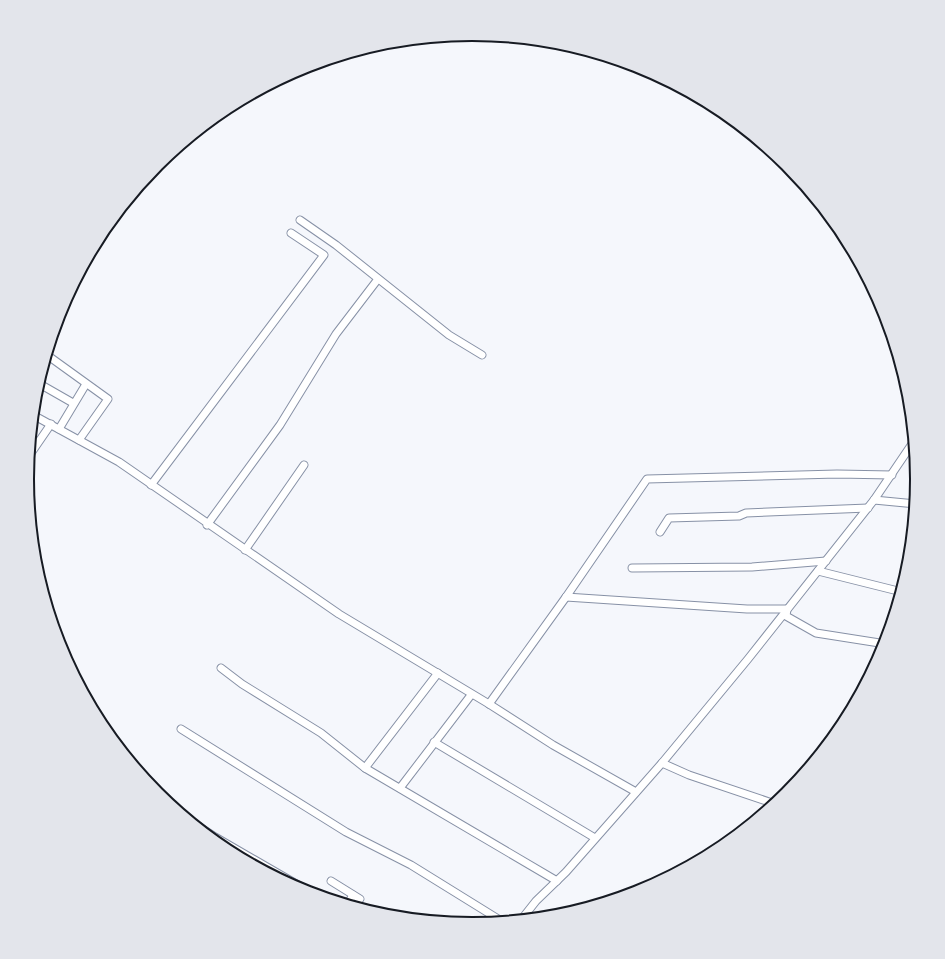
<svg xmlns="http://www.w3.org/2000/svg" width="945" height="959" viewBox="0 0 945 959" font-family="Commissioner,sans-serif">
  <style>
    .lines { fill: none; stroke-linecap: round; stroke-linejoin: round }
    .minor-casing { stroke: #8791a6; stroke-width: 9 }
    .minor { stroke: #fff; stroke-width: 7 }
    .rim { fill: none; stroke: #171b23; stroke-width: 2 }
  </style>
  <rect width="100%" height="100%" fill="#f5f7fc"/>
  <g class="lines">
    <defs>
      <g id="minor">
        <path d="M300 220 336 245 449 335 482 355"/>
        <path d="M47 355 108 399 79 440"/>
        <path d="M38 383 73 403"/>
        <path d="M33 415 119 462 339 614 489 704 553 745 636 792"/>
        <path d="M59 429 86 384"/>
        <path d="M29 456 51 424"/>
        <path d="M151 485 324 255 291 233"/>
        <path d="M874 500 916 504"/>
        <path d="M207 525 280 425 336 334 378 279"/>
        <path d="M660 532 669 518 739 516 746 513 868 508"/>
        <path d="M245 550 304 465"/>
        <path d="M632 568 752 567 826 561"/>
        <path d="M818 571 902 592"/>
        <path d="M566 597 747 609H787L786 616 816 633 886 644"/>
        <path d="M221 668 242 684 321 733 365 768 557 881"/>
        <path d="M489 704 566 597 647 479 837 474 892 475"/>
        <path d="M181 729 346 832 411 865 503 922"/>
        <path d="M434 742 595 838"/>
        <path d="M662 763 689 775 775 804"/>
        <path d="M365 768 438 673"/>
        <path d="M400 788 471 695"/>
        <path d="M186 818 215 837 317 896"/>
        <path d="M331 881 360 899"/>
        <path d="M347 905 353 895"/>
        <path d="M521 920 536 901 566 872 662 763 748 659 874 500 914 441"/>
      </g>
    </defs>
    <use href="#minor" class="minor-casing"/>
    <use href="#minor" class="minor"/>
  </g>
  <path d="M0 0H945V959H0ZM34 479a438 438 0 1 1 876 0a438 438 0 1 1-876 0Z" fill="#e3e5eb" fill-rule="evenodd"/>
  <path class="rim" d="M34 479a438 438 0 1 1 876 0a438 438 0 1 1-876 0Z"/>
</svg>
